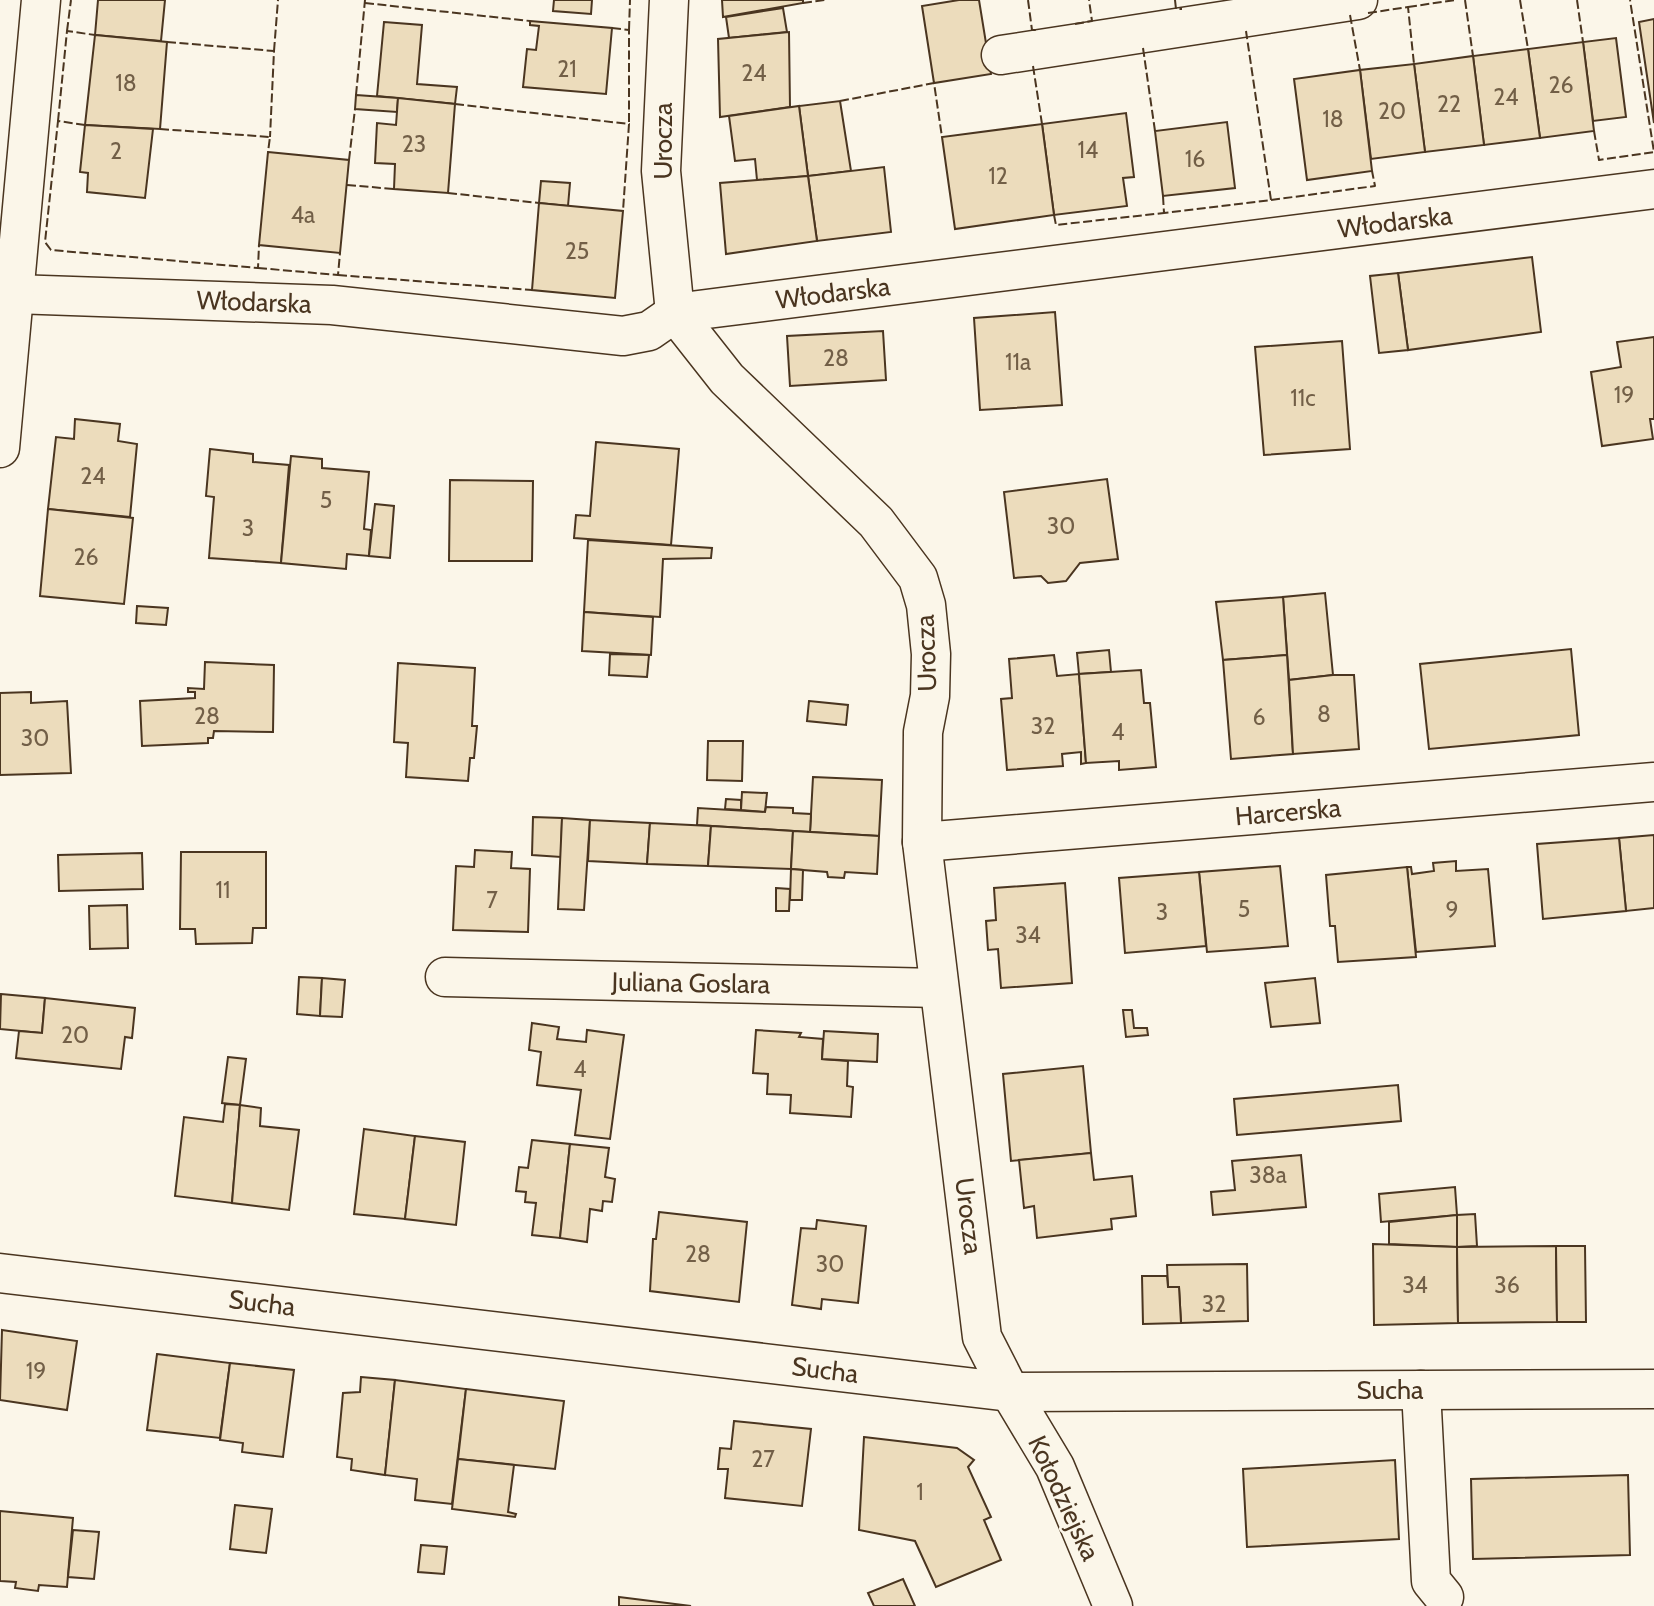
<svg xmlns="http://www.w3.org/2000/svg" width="1654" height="1606" viewBox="0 0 1654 1606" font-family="Cabin,sans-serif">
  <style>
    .building { fill: #ecdcbc; stroke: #4a3520; stroke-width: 2 }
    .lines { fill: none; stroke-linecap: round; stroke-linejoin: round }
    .minor-casing { stroke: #4a3520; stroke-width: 41 }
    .minor { stroke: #fbf6e9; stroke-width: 38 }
    .fence { stroke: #4a3520; stroke-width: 2; stroke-dasharray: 9 3.5; stroke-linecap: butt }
    .labels { text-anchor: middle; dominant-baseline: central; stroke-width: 5; stroke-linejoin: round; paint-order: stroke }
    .number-label { font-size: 23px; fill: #725f47 }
    .street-label { font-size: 26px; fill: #4a3520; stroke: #fbf6e9 }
  </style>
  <rect width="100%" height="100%" fill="#fbf6e9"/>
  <g class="building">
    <path d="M98 0H165L161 41 95 35Z"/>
    <path d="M554 0H592L591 14 553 11Z"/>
    <path d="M722 0H803V3L723 17Z"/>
    <path d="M959 0H979L991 74 934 83 922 6Z"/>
    <path d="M783 8 787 32 729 38 726 17Z"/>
    <path d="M1654 19V123L1639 22Z"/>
    <path d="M530 21 612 28 606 94 523 87 527 49 536 50 539 26 530 25Z"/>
    <path d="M384 22 422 25 417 84 457 87 455 104 377 96Z"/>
    <path d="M789 32 790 107 720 117 718 39Z"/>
    <path d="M95 35 167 42 160 129 85 125Z"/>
    <path d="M1616 38 1626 117 1593 121 1583 42Z"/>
    <path d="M1583 42 1594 131 1540 138 1528 49Z"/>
    <path d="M1528 49 1540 138 1484 145 1473 56Z"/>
    <path d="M1473 56 1484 145 1425 152 1414 64Z"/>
    <path d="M1414 64 1425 152 1371 159 1360 70Z"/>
    <path d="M1360 70 1372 171 1307 180 1294 79Z"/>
    <path d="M356 95 398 98 397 112 355 109Z"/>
    <path d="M398 98 455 104 448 193 394 189 395 164 375 163 377 123 396 125Z"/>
    <path d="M840 101 851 171 808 176 799 106Z"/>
    <path d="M799 106 808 176 757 180 755 159 735 161 729 116Z"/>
    <path d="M1126 113 1134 177 1123 178 1127 206 1054 215 1042 124Z"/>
    <path d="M1227 122 1235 188 1163 196 1155 131Z"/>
    <path d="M1042 124 1054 215 955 229 942 137Z"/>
    <path d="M85 125 153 129 145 198 87 192 88 173 80 172Z"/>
    <path d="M268 152 349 160 340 253 259 245Z"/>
    <path d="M884 167 891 232 817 241 808 176Z"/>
    <path d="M808 176 817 241 726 254 720 183Z"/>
    <path d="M541 181 570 183 568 206 539 203Z"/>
    <path d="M539 203 623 211 615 298 532 290Z"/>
    <path d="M1532 257 1541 332 1408 350 1398 273Z"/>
    <path d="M1398 273 1408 350 1379 353 1370 276Z"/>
    <path d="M1055 312 1062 405 980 410 974 318Z"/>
    <path d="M883 331 886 380 790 386 787 336Z"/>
    <path d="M1654 337V419H1650L1653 439 1602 446 1591 372 1621 367 1617 342Z"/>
    <path d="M1342 341 1350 449 1264 455 1255 347Z"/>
    <path d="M75 419 120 424 118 441 137 444 130 517 48 509 56 437 74 439Z"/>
    <path d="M596 442 679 449 671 545 574 538 576 515 590 516Z"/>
    <path d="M210 449 253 454V462L289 465 281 563 209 558 214 497 206 496Z"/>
    <path d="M291 456 322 459V468L369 472 364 529 371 530 369 556 347 554 346 569 281 563Z"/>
    <path d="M1107 479 1118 559 1080 563 1066 581 1048 583 1041 576 1014 578 1004 492Z"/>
    <path d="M450 480 533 481 532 561H449Z"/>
    <path d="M375 504 394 506 390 558 369 556Z"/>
    <path d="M48 509 133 518 124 604 40 596Z"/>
    <path d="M588 540 712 548 711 558 663 559 660 617 584 612Z"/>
    <path d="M1325 593 1333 675 1289 680 1283 597Z"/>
    <path d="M1283 597 1287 655 1223 660 1216 602Z"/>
    <path d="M137 606 168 608 166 625 136 623Z"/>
    <path d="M584 612 653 617 651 655 582 651Z"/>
    <path d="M1571 649 1579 735 1429 749 1420 664Z"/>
    <path d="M1109 650 1111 672 1079 674 1077 653Z"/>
    <path d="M610 654 649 655 647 677 609 675Z"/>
    <path d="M1054 655 1057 676 1079 674 1086 763 1081 764V752L1062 754 1063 766 1007 770 1001 699 1012 698 1009 659Z"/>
    <path d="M1287 655 1293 754 1231 759 1223 660Z"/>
    <path d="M205 662 274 665 273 732 214 731 213 738H208V743L142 746 140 701 195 698V692H188V688L204 689Z"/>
    <path d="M398 663 475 668 472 726H477L474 758H470L468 781 406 777 408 743 394 742Z"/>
    <path d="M1141 670 1144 703H1150L1156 767 1119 770V761L1086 763 1079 674Z"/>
    <path d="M1333 675H1354L1359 749 1293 754 1289 680Z"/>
    <path d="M31 692V703L67 701 71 773 0 775V693Z"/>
    <path d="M809 701 848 705 846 725 807 721Z"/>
    <path d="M708 741H743L742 781 707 780Z"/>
    <path d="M813 777 882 780 879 836 810 832Z"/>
    <path d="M742 792 767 793 765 812 741 810Z"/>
    <path d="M726 799 741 800V810L725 809Z"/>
    <path d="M766 807 793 808V813L811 814 810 832 697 825 698 808 765 812Z"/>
    <path d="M533 817 562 818 561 857 532 855Z"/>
    <path d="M562 818 590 820 584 910 558 909Z"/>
    <path d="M590 820 650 823 647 864 588 861Z"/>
    <path d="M650 823 711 826 708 866 647 864Z"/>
    <path d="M711 826 793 831 791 869 708 866Z"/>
    <path d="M793 831 879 836 877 874 845 872 844 878 828 877 827 872 791 869Z"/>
    <path d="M1654 835V908L1626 911 1619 838Z"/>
    <path d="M1619 838 1626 911 1543 919 1537 844Z"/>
    <path d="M475 850 512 852 511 868 530 869 528 932 453 930 456 866 474 867Z"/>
    <path d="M181 852H266V928H253L252 943 196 944 195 929H180Z"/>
    <path d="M142 853 143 889 59 891 58 855Z"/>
    <path d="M1456 861V871L1488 869 1495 946 1416 952 1407 867H1411L1412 874 1434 871 1433 863Z"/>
    <path d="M1280 866 1288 946 1207 952 1199 872Z"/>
    <path d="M1407 867 1416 957 1338 962 1335 926H1330L1326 875Z"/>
    <path d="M791 869 803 870 802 900H790Z"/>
    <path d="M1199 872 1206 946 1125 953 1119 878Z"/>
    <path d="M1065 883 1072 983 1001 988 998 949 988 950 986 921 996 920 994 888Z"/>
    <path d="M776 888 790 889 789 911H776Z"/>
    <path d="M127 905 128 948 90 949 89 906Z"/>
    <path d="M299 977 322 978 320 1016 297 1014Z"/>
    <path d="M322 978 345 980 342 1017 320 1016Z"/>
    <path d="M1315 978 1320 1023 1271 1027 1265 983Z"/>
    <path d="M1 994 45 998 42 1033 0 1029Z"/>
    <path d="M45 998 135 1008 132 1038 125 1037 121 1069 16 1058 19 1031 42 1033Z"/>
    <path d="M1123 1010H1132L1134 1028H1147L1148 1035 1126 1037Z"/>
    <path d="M532 1023 559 1027 557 1039 586 1042 587 1030 624 1035 610 1139 575 1135 581 1090 537 1085 541 1052 529 1050Z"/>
    <path d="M756 1030 801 1033 799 1037 823 1039 822 1059 848 1061 847 1086 853 1087 851 1117 790 1113 791 1095 767 1094 768 1074 753 1073Z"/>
    <path d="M824 1031 878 1034 877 1062 822 1059Z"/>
    <path d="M228 1057 246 1059 240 1105 222 1103Z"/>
    <path d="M1083 1066 1091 1153 1011 1161 1003 1074Z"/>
    <path d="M1398 1085 1401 1121 1237 1135 1234 1099Z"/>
    <path d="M225 1104 240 1105 232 1203 175 1196 184 1117 223 1122Z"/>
    <path d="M240 1105 261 1108 260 1126 299 1130 289 1210 232 1203Z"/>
    <path d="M364 1129 415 1136 405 1219 354 1214Z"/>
    <path d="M415 1136 465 1142 456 1225 405 1219Z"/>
    <path d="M532 1140 570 1144 560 1238 532 1235 536 1203 525 1202 526 1192 516 1191 519 1167 528 1168Z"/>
    <path d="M570 1144 609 1148 605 1177 615 1179 612 1202 603 1201 602 1211 590 1209 587 1242 560 1238Z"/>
    <path d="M1091 1153 1094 1180 1132 1176 1136 1216 1111 1219 1112 1229 1037 1238 1034 1206 1024 1208 1019 1160Z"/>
    <path d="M1301 1155 1306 1207 1213 1215 1211 1192 1235 1190 1232 1161Z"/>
    <path d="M1455 1187 1457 1215 1381 1222 1379 1194Z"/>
    <path d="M659 1212 747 1222 739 1302 650 1291 653 1239H656Z"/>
    <path d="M1475 1214 1477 1246 1457 1247V1215Z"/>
    <path d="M1457 1215V1247L1389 1244V1222Z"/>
    <path d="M817 1220 866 1226 858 1303 822 1299 821 1309 792 1305 801 1228 816 1229Z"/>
    <path d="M1373 1244 1457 1247 1458 1323 1374 1325Z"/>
    <path d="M1556 1246 1557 1322 1458 1323 1457 1247Z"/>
    <path d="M1556 1246H1585L1586 1322H1557Z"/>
    <path d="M1247 1264 1248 1321 1181 1323 1179 1287H1168L1167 1265Z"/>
    <path d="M1142 1276H1167L1168 1287H1179L1181 1323 1143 1324Z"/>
    <path d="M2 1330 77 1341 67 1410 0 1400Z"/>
    <path d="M157 1354 230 1363 220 1438 147 1430Z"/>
    <path d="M230 1363 294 1370 283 1457 242 1452 243 1443 220 1440Z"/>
    <path d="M361 1377 395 1380 385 1475 351 1470 352 1459 337 1457 343 1393 360 1392Z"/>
    <path d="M395 1380 466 1389 452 1504 415 1500 417 1479 385 1475Z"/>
    <path d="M466 1389 564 1401 555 1469 458 1459Z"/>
    <path d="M734 1421 811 1429 802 1506 725 1498 728 1469H718L720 1448 731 1449Z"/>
    <path d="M864 1437 957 1448 974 1460 968 1467 991 1517 984 1520 1001 1560 936 1587 915 1541 859 1530Z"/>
    <path d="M458 1459 514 1465 508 1512 516 1514 515 1517 452 1509Z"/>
    <path d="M1395 1460 1399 1539 1247 1547 1243 1469Z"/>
    <path d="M1628 1475 1630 1555 1473 1559 1471 1479Z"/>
    <path d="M235 1505 272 1509 266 1553 230 1549Z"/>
    <path d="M0 1511 73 1518 67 1587 39 1585 38 1591 15 1588 16 1582 0 1581Z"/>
    <path d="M73 1530 99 1532 94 1579 68 1577Z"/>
    <path d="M421 1545 447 1547 444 1574 418 1572Z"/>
    <path d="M903 1579 915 1606H874L868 1593Z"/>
    <path d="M619 1597 691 1606H619Z"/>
  </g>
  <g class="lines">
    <defs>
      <g id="minor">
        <path d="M669 0 661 171 675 313 727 379 876 522 918 578 926 605 931 654 930 696 923 732 922 842 982 1337 1010 1392 1055 1467 1113 1606"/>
        <path d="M1001 55 1358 0"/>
        <path d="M14 294 332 305 623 336 649 331 675 313 1654 189"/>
        <path d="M0 448 41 0"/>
        <path d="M922 842 1654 782"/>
        <path d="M445 977 938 988"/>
        <path d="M0 1273 1010 1392 1654 1389"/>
        <path d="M1421 1390 1431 1581 1444 1597"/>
      </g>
    </defs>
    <use href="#minor" class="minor-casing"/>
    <use href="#minor" class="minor"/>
    <g class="fence">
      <path d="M1028 0 1032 30H1037"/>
      <path d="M1175 0 1176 9H1182"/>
      <path d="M1465 0 1473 56"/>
      <path d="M1520 0 1528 49"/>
      <path d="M1577 0 1583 42"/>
      <path d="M365 3 530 21"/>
      <path d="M803 3 825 0"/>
      <path d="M1408 7 1455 0"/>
      <path d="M1368 13 1408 7 1414 64"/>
      <path d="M1350 15 1360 70"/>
      <path d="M1075 24 1092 21 1089 0"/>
      <path d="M612 28 629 30V124"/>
      <path d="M629 30 630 0"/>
      <path d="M67 31 71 0"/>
      <path d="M167 42 274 51 270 137"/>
      <path d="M1143 48 1155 131"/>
      <path d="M274 51 278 0"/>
      <path d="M1033 66 1042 124"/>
      <path d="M356 95 365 0"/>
      <path d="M840 101 934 83 942 137"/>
      <path d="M455 104 629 124 623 211"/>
      <path d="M58 121 67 31 95 35"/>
      <path d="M85 125 58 121 45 242 51 250 258 268 259 245"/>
      <path d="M160 129 270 137 268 152"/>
      <path d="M1594 131 1599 160 1654 152 1630 0"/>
      <path d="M349 160 355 109"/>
      <path d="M347 185 394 189"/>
      <path d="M448 193 539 203"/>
      <path d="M1163 196 1164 213 1271 200 1246 31"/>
      <path d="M1271 200 1375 186 1372 171"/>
      <path d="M1054 215 1056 225 1164 213"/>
      <path d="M258 268 338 275 340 253"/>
      <path d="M338 275 532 290"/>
    </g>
  </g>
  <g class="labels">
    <g class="number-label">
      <text x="567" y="69">21</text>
      <text x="754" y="73">24</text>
      <text x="126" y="83">18</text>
      <text x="1561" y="85">26</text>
      <text x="1506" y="97">24</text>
      <text x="1449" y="104">22</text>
      <text x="1392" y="111">20</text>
      <text x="1333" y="119">18</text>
      <text x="414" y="144">23</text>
      <text x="1088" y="150">14</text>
      <text x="116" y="151">2</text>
      <text x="1195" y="159">16</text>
      <text x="998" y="176">12</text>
      <text x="303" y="215">4a</text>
      <text x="577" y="251">25</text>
      <text x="836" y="358">28</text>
      <text x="1018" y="362">11a</text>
      <text x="1624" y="395">19</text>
      <text x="1303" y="398">11c</text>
      <text x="93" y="476">24</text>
      <text x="326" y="500">5</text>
      <text x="1061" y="526">30</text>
      <text x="248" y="528">3</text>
      <text x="86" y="557">26</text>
      <text x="1324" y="714">8</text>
      <text x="207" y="716">28</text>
      <text x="1259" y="717">6</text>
      <text x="1043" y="726">32</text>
      <text x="1118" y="732">4</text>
      <text x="35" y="738">30</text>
      <text x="223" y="890">11</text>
      <text x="492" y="900">7</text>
      <text x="1244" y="909">5</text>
      <text x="1452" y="910">9</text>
      <text x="1162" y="912">3</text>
      <text x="1028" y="935">34</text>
      <text x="75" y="1035">20</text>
      <text x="580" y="1069">4</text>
      <text x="1268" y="1175">38a</text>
      <text x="698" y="1254">28</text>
      <text x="830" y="1264">30</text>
      <text x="1415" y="1285">34</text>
      <text x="1507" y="1285">36</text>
      <text x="1214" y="1304">32</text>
      <text x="36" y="1371">19</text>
      <text x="763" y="1459">27</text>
      <text x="920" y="1492">1</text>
    </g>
    <g class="street-label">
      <text transform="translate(663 141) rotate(-90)">Urocza</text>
      <text transform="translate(1395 222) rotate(-7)">Włodarska</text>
      <text transform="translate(833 293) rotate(-7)">Włodarska</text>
      <text transform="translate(254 302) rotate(2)">Włodarska</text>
      <text transform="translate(926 653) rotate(-92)">Urocza</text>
      <text transform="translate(1288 812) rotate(-5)">Harcerska</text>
      <text transform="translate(691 983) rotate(1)">Juliana Goslara</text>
      <text transform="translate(969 1216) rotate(83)">Urocza</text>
      <text transform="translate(262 1303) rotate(7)">Sucha</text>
      <text transform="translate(825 1370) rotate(7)">Sucha</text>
      <text x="1390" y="1390">Sucha</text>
      <text transform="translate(1064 1498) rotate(65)">Kołodziejska</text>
    </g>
  </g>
</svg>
